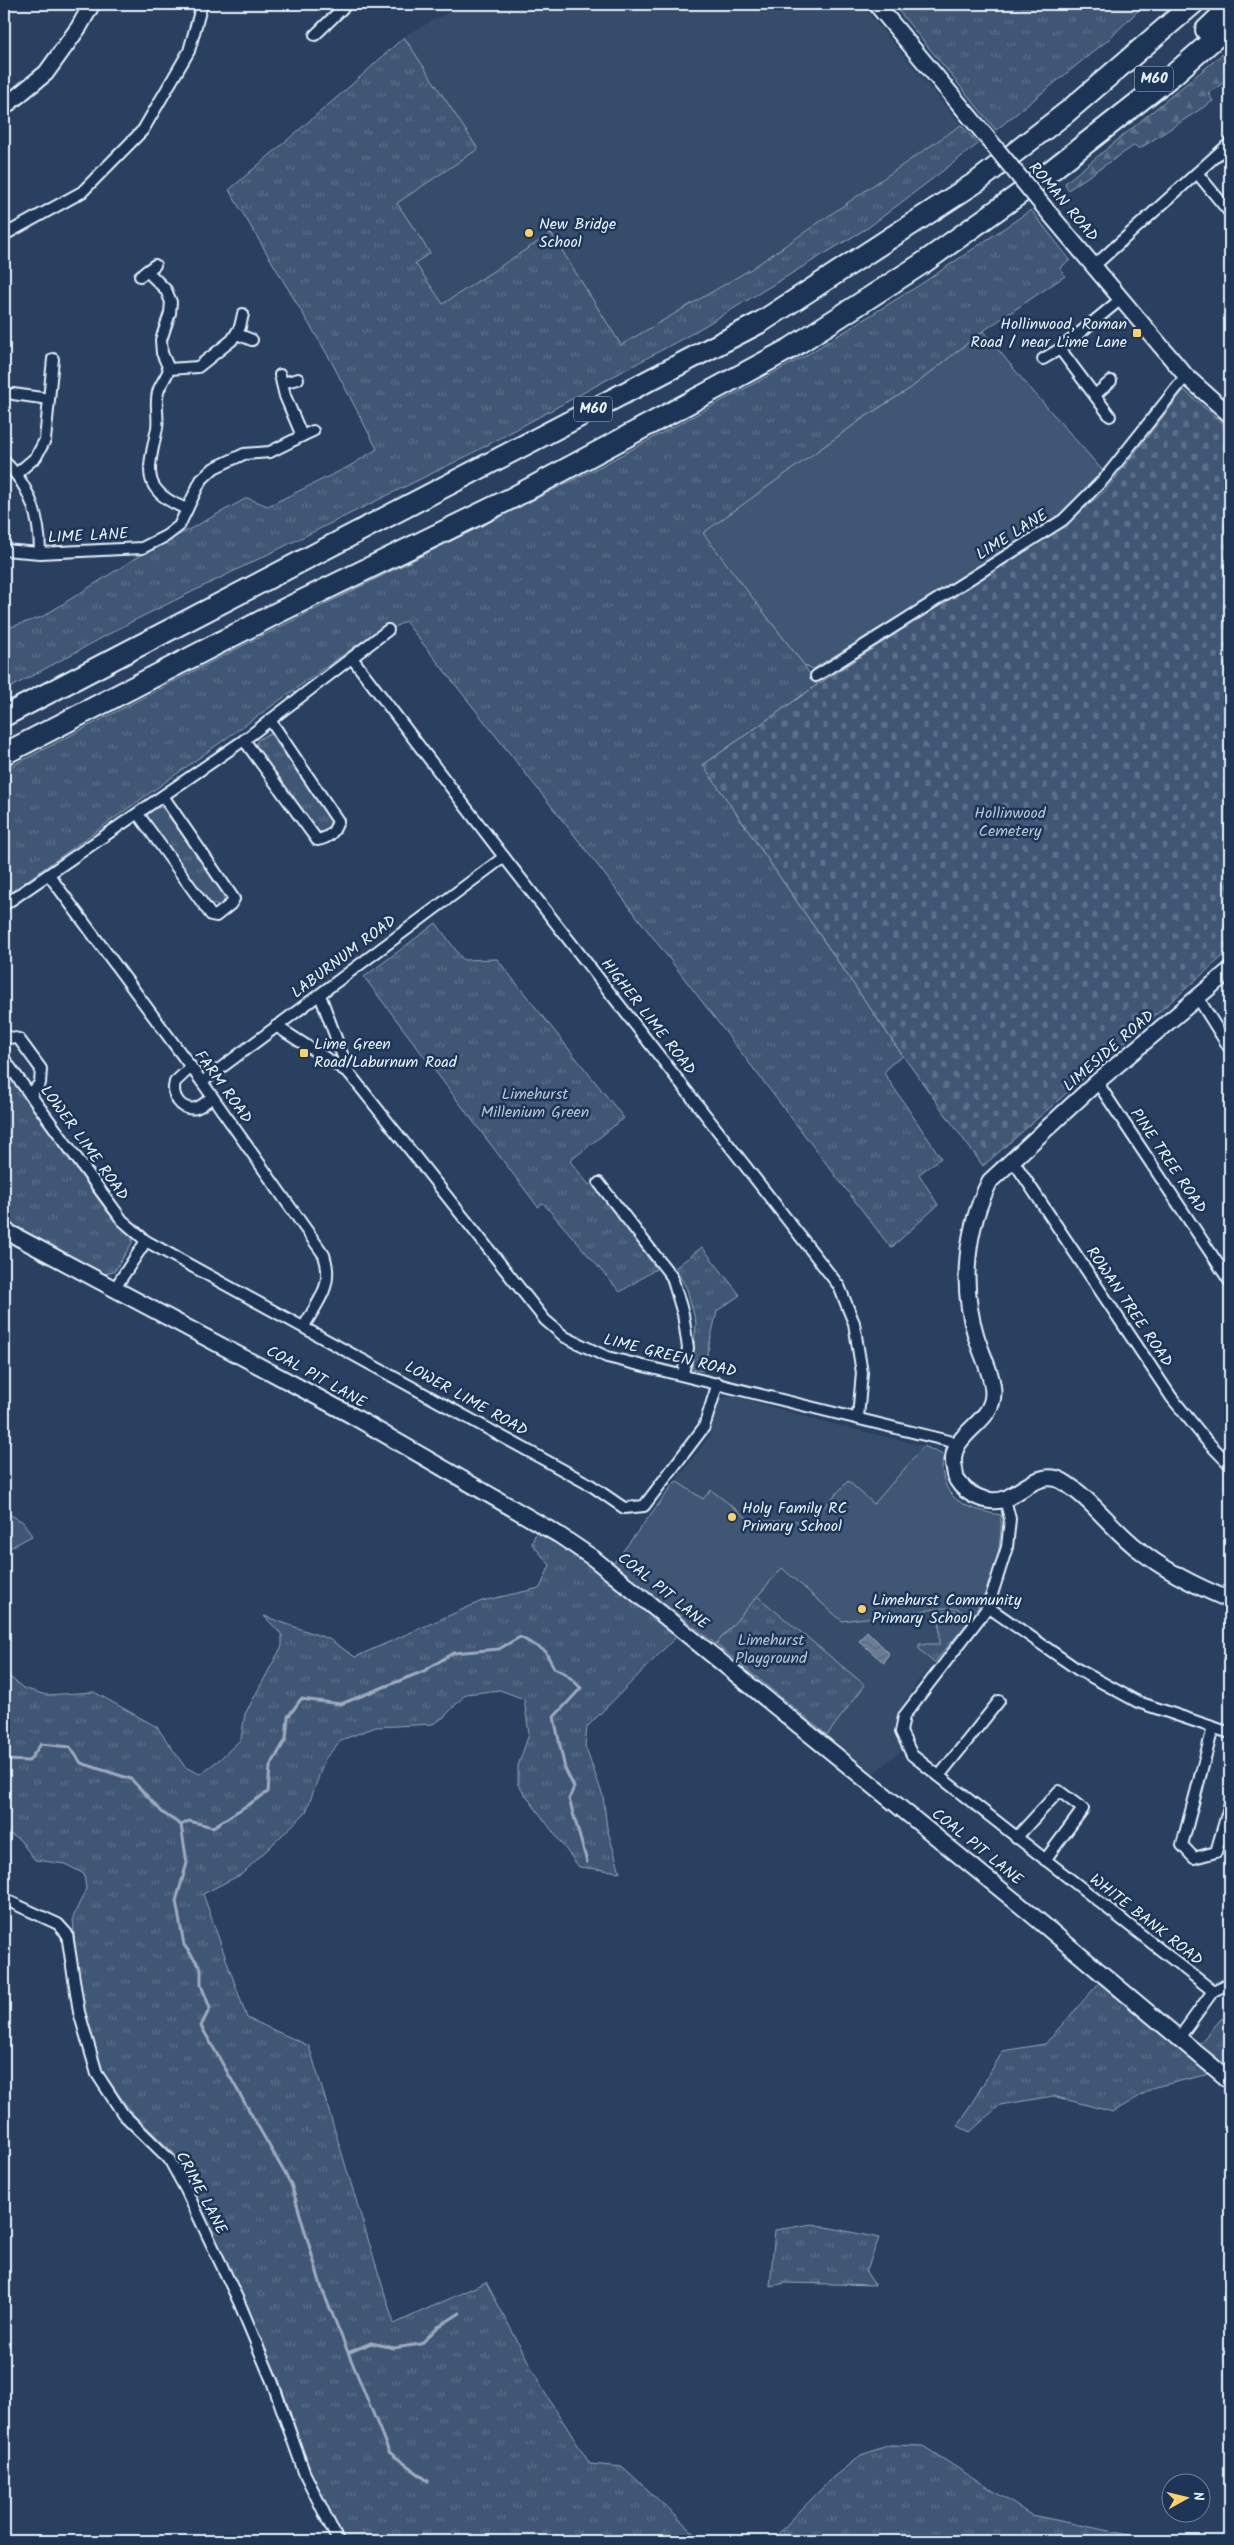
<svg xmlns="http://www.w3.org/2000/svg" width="1234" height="2545" viewBox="0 0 1234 2545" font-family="Kalam,sans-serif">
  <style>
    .built { fill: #364d6b }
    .grass { fill: url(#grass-tufts); stroke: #94a4b6 }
    .forest { fill: url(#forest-firs); stroke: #94a4b6 }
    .cemetery { fill: url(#cemetery-stones); stroke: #94a4b6 }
    .pitch { fill: #415774; stroke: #94a4b6 }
    .water { fill: url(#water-waves); stroke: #9dabbd }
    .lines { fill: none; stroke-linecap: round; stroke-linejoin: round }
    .stream { stroke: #9dabbd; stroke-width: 3 }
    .street-casing { stroke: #e8f1f8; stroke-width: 14 }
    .secondary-casing { stroke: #e8f1f8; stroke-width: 19 }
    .highway-casing { stroke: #e8f1f8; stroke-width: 24 }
    .street { stroke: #1d3557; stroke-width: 10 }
    .secondary { stroke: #1d3557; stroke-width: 15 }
    .highway { stroke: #1d3557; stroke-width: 20 }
    .secondary-bridge-casing { stroke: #e8f1f8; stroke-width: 19; stroke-linecap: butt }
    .secondary-bridge { stroke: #1d3557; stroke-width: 15 }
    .poi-dot { fill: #ffd166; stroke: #1d3557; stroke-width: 2 }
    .labels { text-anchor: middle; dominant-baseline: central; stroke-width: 5; stroke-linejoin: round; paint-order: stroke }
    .shield { fill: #1d3557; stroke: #abb9c8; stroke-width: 1 }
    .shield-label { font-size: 15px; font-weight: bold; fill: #e8f1f8 }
    .street-label { font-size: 16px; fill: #e8f1f8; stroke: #1d3557 }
    .poi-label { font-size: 16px; fill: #e8f1f8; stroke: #1d3557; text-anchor: start }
    .park-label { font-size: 16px; fill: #b6c3d0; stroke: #1d3557 }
  </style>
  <defs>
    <pattern id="grass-tufts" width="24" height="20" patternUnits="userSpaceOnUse" patternTransform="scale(1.25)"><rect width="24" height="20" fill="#415774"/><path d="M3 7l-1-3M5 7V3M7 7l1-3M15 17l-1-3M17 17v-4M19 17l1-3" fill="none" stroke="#5c7089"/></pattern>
    <pattern id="forest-firs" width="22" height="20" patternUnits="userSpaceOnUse" patternTransform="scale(1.25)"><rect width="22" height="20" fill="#415774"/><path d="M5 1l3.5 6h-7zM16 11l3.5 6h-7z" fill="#5c7089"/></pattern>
    <pattern id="cemetery-stones" width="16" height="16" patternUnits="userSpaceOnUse" patternTransform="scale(1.25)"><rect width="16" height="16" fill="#415774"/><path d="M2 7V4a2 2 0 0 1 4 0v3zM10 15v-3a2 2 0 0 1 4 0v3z" fill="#5c7089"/></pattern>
    <pattern id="water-waves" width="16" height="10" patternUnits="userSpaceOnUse" patternTransform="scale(1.25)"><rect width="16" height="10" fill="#6b7c95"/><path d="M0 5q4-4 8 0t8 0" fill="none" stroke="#5a6573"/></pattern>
  </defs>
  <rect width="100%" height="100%" fill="#294061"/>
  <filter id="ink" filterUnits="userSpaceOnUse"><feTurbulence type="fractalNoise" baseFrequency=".02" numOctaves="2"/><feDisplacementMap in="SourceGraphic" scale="10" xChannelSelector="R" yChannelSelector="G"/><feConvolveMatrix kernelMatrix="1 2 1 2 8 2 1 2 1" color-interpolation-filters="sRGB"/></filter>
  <g filter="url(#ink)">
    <g class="built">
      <path d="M465 4H861L961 125 751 269 621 345 377 449 330 359 229 190 349 87 409 33Z"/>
      <path d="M733 1396 820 1421 924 1446 943 1455 941 1472 948 1491 958 1502 978 1512 1001 1515V1541L983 1600 970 1620 915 1685 896 1717 895 1734 904 1748 872 1775 716 1644 613 1564 709 1437 721 1398Z"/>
    </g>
    <g class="grass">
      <path d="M893 4H1145L1108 40 996 130Z"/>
      <path d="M404 37 478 149 397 203 430 253 415 263 443 304 551 233 621 345 751 269 961 125 978 144 869 227 691 334 469 455 133 621 4 691V629L42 617 131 561 247 498 268 506 348 467 377 449 330 359 229 190 349 87Z"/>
      <path d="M1031 210 1070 260 1060 268 1065 276 983 331 911 388 865 417 704 533 804 665 817 685 703 765 903 1056 890 1065 884 1073 941 1158 919 1174 938 1205 891 1248 582 845 405 621 392 629 388 623 4 897V770L246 644 599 467 805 356 921 284Z"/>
      <path d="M268 734 271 735 331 821 327 831 316 832 255 745 258 740Z"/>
      <path d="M155 806 163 808 222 891 224 901 219 906 209 903 148 817 147 812Z"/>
      <path d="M436 923 463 960 497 959 624 1118 570 1161 589 1185 594 1182 656 1269 620 1292 543 1203 538 1207 364 977Z"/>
      <path d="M4 1069 108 1213 132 1236V1243L114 1272 104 1274 4 1222Z"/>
      <path d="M702 1247 740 1295 717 1311 703 1371 692 1369 696 1323 687 1289 675 1268Z"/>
      <path d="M4 1511 23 1522 32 1536 4 1551Z"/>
      <path d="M536 1532 594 1565 677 1636 587 1727 585 1746 603 1796 607 1828 620 1872 579 1867 518 1785V1766L529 1734 524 1699 500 1690 466 1694 444 1717 433 1724 376 1727 341 1740 325 1759 306 1812 242 1874 203 1894 247 2018 309 2046 394 2324 486 2282 545 2393 590 2464 623 2467 703 2541H345L312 2476 280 2382 192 2187 174 2153 131 2112 103 2072 85 2013 75 1952 73 1917 86 1889 84 1874 65 1864 35 1860 19 1839 4 1831V1672L23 1688 46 1695 94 1692 157 1727 185 1767 200 1774 220 1759 241 1739 245 1714 282 1646V1635L264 1616 329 1639 355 1657 482 1601 540 1588 550 1565 532 1544Z"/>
      <path d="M757 1596 865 1685 827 1735 716 1644Z"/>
      <path d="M939 1611 957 1612 970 1620 934 1663 919 1649V1644H940Z"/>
      <path d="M1099 1983 1209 2074 1155 2087 1113 2112 1053 2096 1000 2105 970 2132 958 2126 1003 2051 1045 2044Z"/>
      <path d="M1222 2018 1230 2026V2073L1198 2045Z"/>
      <path d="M812 2224 879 2238 866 2272 875 2285 786 2283 770 2286 775 2230Z"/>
      <path d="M890 2445 923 2446 1031 2515 1159 2541H771L831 2479 861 2455Z"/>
    </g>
    <path class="forest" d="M1230 48V89L1225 82 1208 93 1213 101 1139 149 1135 145 1068 190 1065 183Z"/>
    <path class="cemetery" d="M1184 390 1230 429V950L983 1166 903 1056 703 765 817 685 1066 523 1105 491Z"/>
    <g class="pitch">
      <path d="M983 331 1023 380 1104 472 1065 513 1055 520 813 669 804 665 703 533 865 417 911 388Z"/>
      <path d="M924 1446 943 1455C937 1498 964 1509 1001 1515 1002 1553 992 1585 972 1618L957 1609 944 1608 842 1621 782 1568 716 1644 613 1564 676 1481 703 1499 711 1490 751 1521H811L848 1481 874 1504Z"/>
    </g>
    <path class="water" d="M867 1631 889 1653 884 1663 859 1641Z"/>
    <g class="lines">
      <g class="stream">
        <path d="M4 1760 29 1761 41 1744 70 1747 81 1763 131 1779 163 1813 181 1825 187 1863 176 1901 184 1945 201 1968V1985L210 2008 201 2026 291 2184 322 2289 389 2452 428 2481"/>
        <path d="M181 1825 189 1821 213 1827 268 1792 270 1767 286 1739 288 1717 301 1699 341 1704 424 1671 453 1653 499 1649 520 1637 545 1651 554 1668 566 1674 581 1688 554 1717 565 1769 574 1787 569 1799 587 1862"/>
        <path d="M350 2352 371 2343 394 2348 421 2344 438 2327 460 2313"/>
      </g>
      <defs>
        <g id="street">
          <path d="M315 35 347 4"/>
          <path d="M1197 173 1230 213"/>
          <path d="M4 235 82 192 143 130 189 51 202 4"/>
          <path d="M1094 266 1230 143"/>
          <path d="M147 271 166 290 171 302 170 313 161 340 162 353 169 369C167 376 162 382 159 389 154 401 159 415 157 428 149 469 138 490 187 509"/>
          <path d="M140 276 155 265"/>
          <path d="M237 334 252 340"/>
          <path d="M1060 349 1110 416"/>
          <path d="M1043 359 1060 349 1121 299"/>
          <path d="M169 369 198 367 232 340 240 327 243 314"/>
          <path d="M282 383 298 379"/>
          <path d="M13 394 49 399"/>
          <path d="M1095 395 1111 381"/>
          <path d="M302 436 313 431"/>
          <path d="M4 461C31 487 40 518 40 553"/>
          <path d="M16 474 36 457 45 440 53 359"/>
          <path d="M4 550 40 553 142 548 166 536 179 526 201 480 214 468 244 454 270 452 302 436 285 396 280 375"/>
          <path d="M352 658 504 857 839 1286 854 1323 862 1373 858 1417"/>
          <path d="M816 676 1063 520 1104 479 1186 376"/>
          <path d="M244 740 317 840C329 838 334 833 338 821L270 720"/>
          <path d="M138 814 211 915 216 916 231 904 234 899 163 796"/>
          <path d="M49 875 202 1082 324 1255C334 1285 319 1300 304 1326"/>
          <path d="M4 905 244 740 388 630"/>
          <path d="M320 995 349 1073 545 1320 565 1337 607 1357 957 1443"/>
          <path d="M1198 998 1230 1049"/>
          <path d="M276 1026 349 1073"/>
          <path d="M4 1036 19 1039 41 1069 40 1083 30 1095"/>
          <path d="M4 1059 122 1220 146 1241 592 1486 624 1508 644 1506 704 1427 718 1383"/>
          <path d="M191 1067 175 1082C171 1095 180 1111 196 1108 202 1106 207 1101 212 1097"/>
          <path d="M202 1082 504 857"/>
          <path d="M1097 1082 1230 1282"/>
          <path d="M1012 1159 1172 1398 1206 1440 1230 1465"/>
          <path d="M599 1183 672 1277 683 1314 688 1348 683 1374"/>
          <path d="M115 1288 146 1241"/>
          <path d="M1005 1499 1010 1519 1007 1547 988 1607 904 1716 901 1732 912 1755 1213 1991 1230 1983"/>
          <path d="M988 1607 1077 1669 1138 1702 1230 1733"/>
          <path d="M1213 1728 1182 1845 1194 1858 1216 1852 1230 1804"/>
          <path d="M939 1776 999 1701"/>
          <path d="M1016 1838 1059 1791 1083 1809 1045 1860"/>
          <path d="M4 1899 58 1924 67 1934 79 2012 97 2074 123 2114 169 2159 186 2190 239 2302 272 2381 304 2472 338 2541"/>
          <path d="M1179 2038 1213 1991"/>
        </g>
        <g id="secondary">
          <path d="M876 4 985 135"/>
          <path d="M4 107 46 73 79 27 92 4"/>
          <path d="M1044 207 1186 376 1230 415"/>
          <path d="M1230 970 1097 1082 990 1181C966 1228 960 1285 976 1336 981 1353 993 1375 993 1393 993 1425 948 1433 954 1466 955 1470 955 1477 957 1480 966 1495 990 1506 1007 1498 1023 1490 1042 1470 1062 1481 1091 1498 1111 1528 1138 1549 1165 1571 1198 1587 1230 1600"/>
          <path d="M4 1230 351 1415 559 1535 593 1558 1026 1910 1230 2081"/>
        </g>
        <g id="highway">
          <path d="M1206 30 1230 7"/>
          <path d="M4 716 761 322 978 181 1067 112 1193 4"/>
          <path d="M4 754 279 612 512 498 791 348 923 263 1039 180 1173 75 1230 25"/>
        </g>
      </defs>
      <use href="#street" class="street-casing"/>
      <use href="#secondary" class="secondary-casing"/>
      <use href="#highway" class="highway-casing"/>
      <use href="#street" class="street"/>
      <use href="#secondary" class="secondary"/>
      <use href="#highway" class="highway"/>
      <defs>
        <path id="secondary-bridge" d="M985 135 1044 207"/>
      </defs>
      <use href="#secondary-bridge" class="secondary-bridge-casing"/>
      <use href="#secondary-bridge" class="secondary-bridge"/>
    </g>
  </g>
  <g class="poi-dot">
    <circle cx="529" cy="233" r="5"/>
    <rect x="1132" y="328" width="10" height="10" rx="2.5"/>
    <rect x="299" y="1048" width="10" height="10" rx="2.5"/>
    <circle cx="732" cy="1517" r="5"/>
    <circle cx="862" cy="1609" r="5"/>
  </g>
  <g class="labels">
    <g class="shield">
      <rect x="1135" y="66.5" width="38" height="25" rx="4"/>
      <rect x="574" y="396.5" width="38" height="25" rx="4"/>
    </g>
    <g class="shield-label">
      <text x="1154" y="79">M60</text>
      <text x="593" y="409">M60</text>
    </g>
    <g class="street-label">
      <text transform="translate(1063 202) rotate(50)">ROMAN ROAD</text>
      <text transform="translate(1012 535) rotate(-32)">LIME LANE</text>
      <text transform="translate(88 536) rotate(-3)">LIME LANE</text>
      <text transform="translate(344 957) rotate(-37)">LABURNUM ROAD</text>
      <text transform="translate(648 1017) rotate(52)">HIGHER LIME ROAD</text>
      <text transform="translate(1109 1051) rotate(-41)">LIMESIDE ROAD</text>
      <text transform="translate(223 1087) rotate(54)">FARM ROAD</text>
      <text transform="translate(84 1143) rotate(54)">LOWER LIME ROAD</text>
      <text transform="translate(1168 1161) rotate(56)">PINE TREE ROAD</text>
      <text transform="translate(1129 1307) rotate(56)">ROWAN TREE ROAD</text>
      <text transform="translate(670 1356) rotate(14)">LIME GREEN ROAD</text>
      <text transform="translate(316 1377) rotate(29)">COAL PIT LANE</text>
      <text transform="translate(466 1399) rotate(29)">LOWER LIME ROAD</text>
      <text transform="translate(663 1591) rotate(39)">COAL PIT LANE</text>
      <text transform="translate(977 1847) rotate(39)">COAL PIT LANE</text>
      <text transform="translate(1146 1920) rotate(38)">WHITE BANK ROAD</text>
      <text transform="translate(201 2193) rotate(62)">CRIME LANE</text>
    </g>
    <g class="poi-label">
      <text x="539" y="224">New Bridge<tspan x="539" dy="18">School</tspan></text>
      <text x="1127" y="324" text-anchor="end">Hollinwood, Roman<tspan x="1127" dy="18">Road / near Lime Lane</tspan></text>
      <text x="314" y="1044">Lime Green<tspan x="314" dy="18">Road/Laburnum Road</tspan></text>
      <text x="742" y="1508">Holy Family RC<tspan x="742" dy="18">Primary School</tspan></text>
      <text x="872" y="1600">Limehurst Community<tspan x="872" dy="18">Primary School</tspan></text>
    </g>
    <g class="park-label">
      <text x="1010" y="813">Hollinwood<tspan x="1010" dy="18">Cemetery</tspan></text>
      <text x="535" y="1094">Limehurst<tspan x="535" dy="18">Millenium Green</tspan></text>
      <text x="771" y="1640">Limehurst<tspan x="771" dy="18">Playground</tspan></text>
    </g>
  </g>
  <rect width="1234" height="2545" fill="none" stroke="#1d3557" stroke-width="20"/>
  <rect x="10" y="10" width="1214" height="2525" fill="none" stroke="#e8f1f8" stroke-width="2" filter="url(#ink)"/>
  <g transform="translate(1186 2498) rotate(82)"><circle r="24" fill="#1d3557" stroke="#6e8097"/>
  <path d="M0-4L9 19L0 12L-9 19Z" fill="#ffd166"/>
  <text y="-8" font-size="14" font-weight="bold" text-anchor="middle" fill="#e8f1f8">N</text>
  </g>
</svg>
